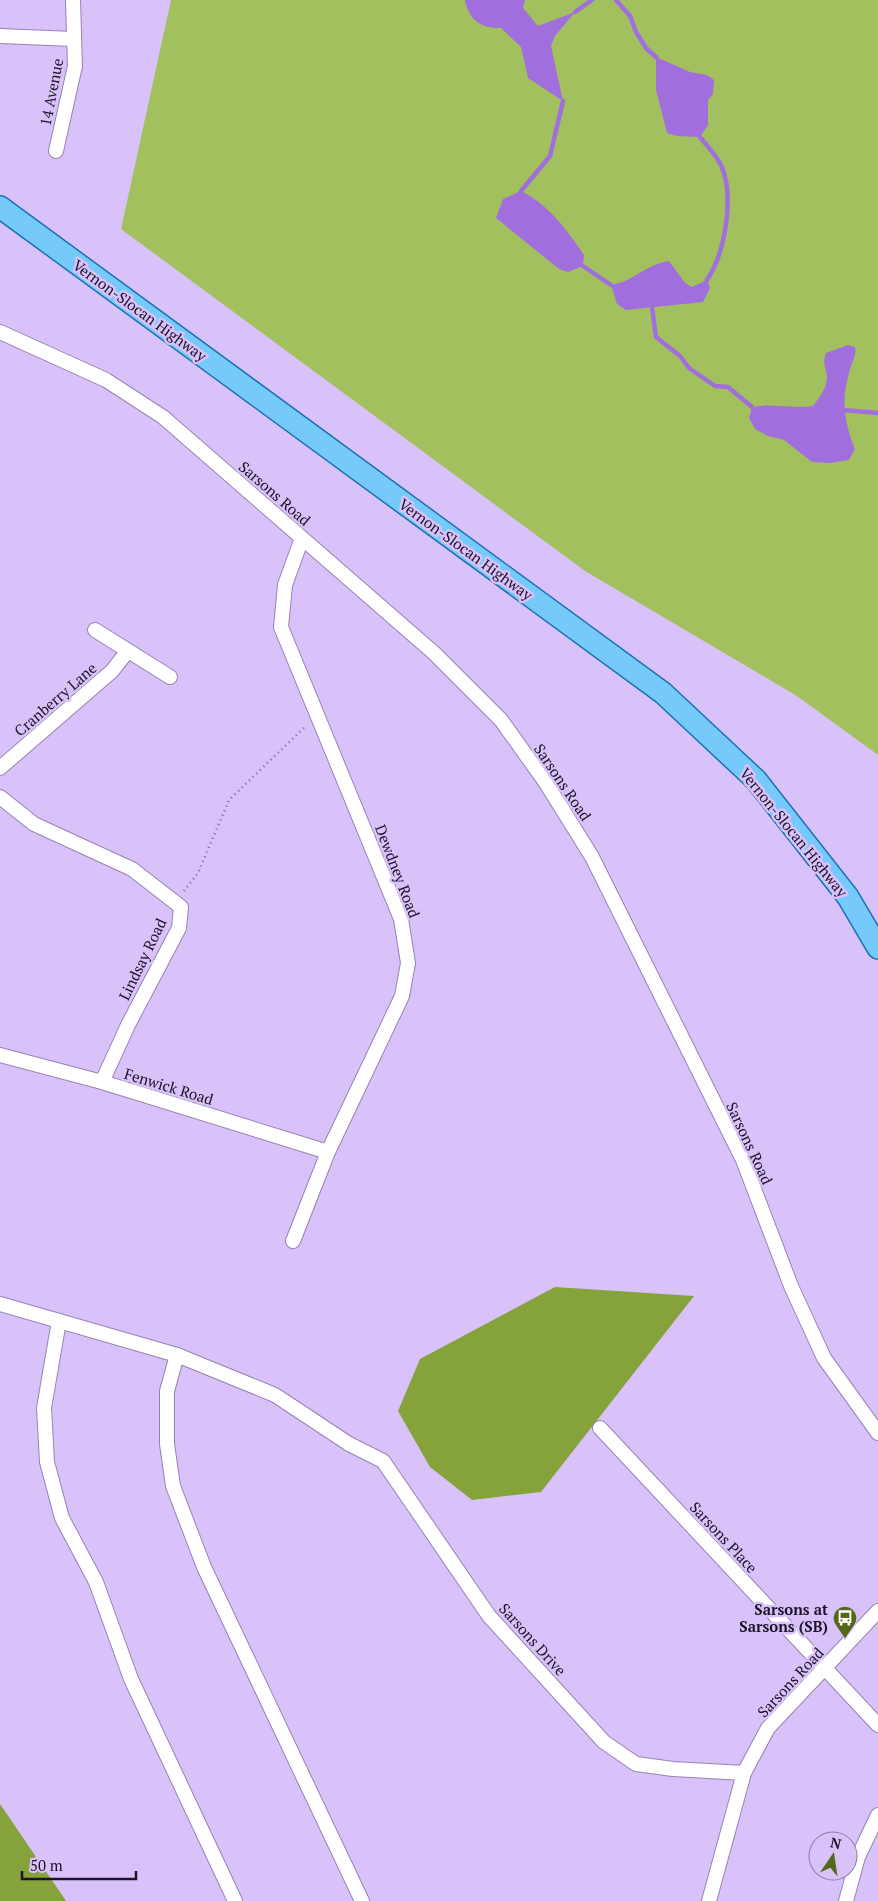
<svg xmlns="http://www.w3.org/2000/svg" width="878" height="1901" viewBox="0 0 878 1901" font-family="'PT Serif',serif">
  <style>
    .green { fill: #a3c05e }
    .forest { fill: #85a23b }
    .water { fill: #a16ede }
    .lines { fill: none; stroke-linecap: round; stroke-linejoin: round }
    .stream { stroke: #a16ede; stroke-width: 4.5 }
    .street-casing { stroke: #9782b5; stroke-width: 16 }
    .primary-casing { stroke: #1b72af; stroke-width: 24 }
    .path { stroke: #79698f; stroke-width: 2.5; stroke-dasharray: 1 4; stroke-linecap: butt }
    .street { stroke: #fff; stroke-width: 14 }
    .primary { stroke: #76c9fb; stroke-width: 21 }
    .labels { text-anchor: middle; dominant-baseline: central; stroke-width: 5; stroke-linejoin: round; paint-order: stroke }
    .street-label { font-size: 15px; fill: #1c1327; stroke: #d9c2fa }
    .poi-label { font-size: 15px; font-weight: bold; fill: #1c1327; stroke: #d9c2fa; text-anchor: end }
  </style>
  <rect width="100%" height="100%" fill="#d9c2fa"/>
  <path class="green" d="M171 0H878V755L797 696 585 571 121 229Z"/>
  <g class="forest">
    <path d="M555 1287 694 1296 541 1492 472 1500 430 1467 398 1411 420 1359Z"/>
    <path d="M0 1804 66 1901H0Z"/>
  </g>
  <g class="water">
    <path d="M465 0H525L523 8 538 26 575 12 555 36 551 46 563 101 528 78 521 47 501 28C481 29 468 19 465 0Z"/>
    <path d="M656 57 690 72 707 75 714 80 713 94 708 100V125L700 137 677 136 667 133 656 90Z"/>
    <path d="M521 191C549 205 567 230 584 255L583 266 568 272 559 269 496 218 503 199Z"/>
    <path d="M669 261 685 283 692 287 707 280 710 288 703 302 626 310 617 304 611 285C632 282 647 264 669 261Z"/>
    <path d="M848 345 855 347C857 356 851 363 849 373 841 401 844 422 855 449L849 460 830 463 812 462 784 440 768 436 755 429 749 418 752 407C772 403 792 409 813 406 819 398 827 388 827 377 826 368 822 363 826 353Z"/>
  </g>
  <g class="lines">
    <g class="stream">
      <path d="M616 0 630 16 636 32 646 48 656 57"/>
      <path d="M575 12 592 0"/>
      <path d="M700 137C707 146 716 155 721 165 735 196 725 253 707 280"/>
      <path d="M521 191 550 156 563 101"/>
      <path d="M583 266 611 285"/>
      <path d="M652 307 656 337 680 356 689 368 715 386 728 387 752 407"/>
      <path d="M843 410 878 413"/>
    </g>
    <defs>
      <g id="street">
        <path d="M0 36 74 39"/>
        <path d="M56 151 75 66 73 0"/>
        <path d="M0 332 106 380 163 417 434 653 501 720 546 783 592 857 743 1160 791 1286 824 1358 878 1433"/>
        <path d="M95 630 170 677"/>
        <path d="M0 768 112 671 127 652"/>
        <path d="M0 797 34 824 132 869 181 907 179 928 128 1025 102 1082"/>
        <path d="M0 1055 102 1082 328 1152"/>
        <path d="M293 1241 328 1152 402 996 408 963 401 919 281 627 285 585 302 538"/>
        <path d="M0 1304 177 1355 275 1395 349 1444 383 1461 489 1616 604 1742 636 1764 673 1769 744 1773"/>
        <path d="M59 1321 44 1408 47 1462 62 1518 96 1582 131 1679 235 1901"/>
        <path d="M177 1355 167 1391V1444L173 1486 204 1567 362 1901"/>
        <path d="M600 1428 878 1725"/>
        <path d="M709 1901 744 1773 768 1728 878 1611"/>
        <path d="M846 1901 858 1857 878 1815"/>
      </g>
      <path id="primary" d="M0 207 663 693 756 780 848 897 878 948"/>
    </defs>
    <use href="#street" class="street-casing"/>
    <use href="#primary" class="primary-casing"/>
    <path class="path" d="M184 891 198 873 229 800 306 726"/>
    <use href="#street" class="street"/>
    <use href="#primary" class="primary"/>
  </g>
  <defs>
    <symbol id="bus-pin" viewBox="-11 -11 22 30"><path d="M0 17L-7.5 6A9.5 9.5 0 1 1 7.5 6Z" fill="#546917" stroke="#d9c2fa"/><path d="M-5-6H5V4H4V6H2V4H-2V6H-4V4H-5ZM-3.5-4V0h7V-4ZM-3.5 1.2v1.5H-2V1.2ZM2 1.2v1.5H3.5V1.2Z" fill="#fff"/></symbol>
  </defs>
  <g fill-rule="evenodd">
    <use href="#bus-pin" x="831" y="1604" width="28" height="38"/>
  </g>
  <g class="labels">
    <g class="street-label">
      <text transform="translate(51 92) rotate(-79)">14 Avenue</text>
      <text transform="translate(140 310) rotate(36)">Vernon-Slocan Highway</text>
      <text transform="translate(275 493) rotate(41)">Sarsons Road</text>
      <text transform="translate(466 549) rotate(36)">Vernon-Slocan Highway</text>
      <text transform="translate(55 699) rotate(-41)">Cranberry Lane</text>
      <text transform="translate(563 782) rotate(56)">Sarsons Road</text>
      <text transform="translate(794 832) rotate(51)">Vernon-Slocan Highway</text>
      <text transform="translate(398 871) rotate(69)">Dewdney Road</text>
      <text transform="translate(142 959) rotate(-64)">Lindsay Road</text>
      <text transform="translate(169 1086) rotate(17)">Fenwick Road</text>
      <text transform="translate(750 1143) rotate(65)">Sarsons Road</text>
      <text transform="translate(724 1537) rotate(47)">Sarsons Place</text>
      <text transform="translate(533 1639) rotate(48)">Sarsons Drive</text>
      <text transform="translate(790 1682) rotate(-47)">Sarsons Road</text>
    </g>
    <g class="poi-label">
      <text x="828" y="1609">Sarsons at<tspan x="828" dy="17">Sarsons (SB)</tspan></text>
    </g>
  </g>
  <g transform="translate(833 1856) rotate(13)"><circle r="24" fill="#d9c2fa" stroke="#8d7ca6"/>
  <path d="M0-4L9 19L0 12L-9 19Z" fill="#546917"/>
  <text y="-8" font-size="14" font-weight="bold" text-anchor="middle" fill="#1c1327">N</text>
  </g>
  <path d="M22 1871v8h114v-8" fill="none" stroke="#1c1327" stroke-width="2.5"/>
  <text x="30" y="1871" font-size="15" fill="#1c1327" stroke="#d9c2fa" stroke-width="4" paint-order="stroke">50 m</text>
</svg>
